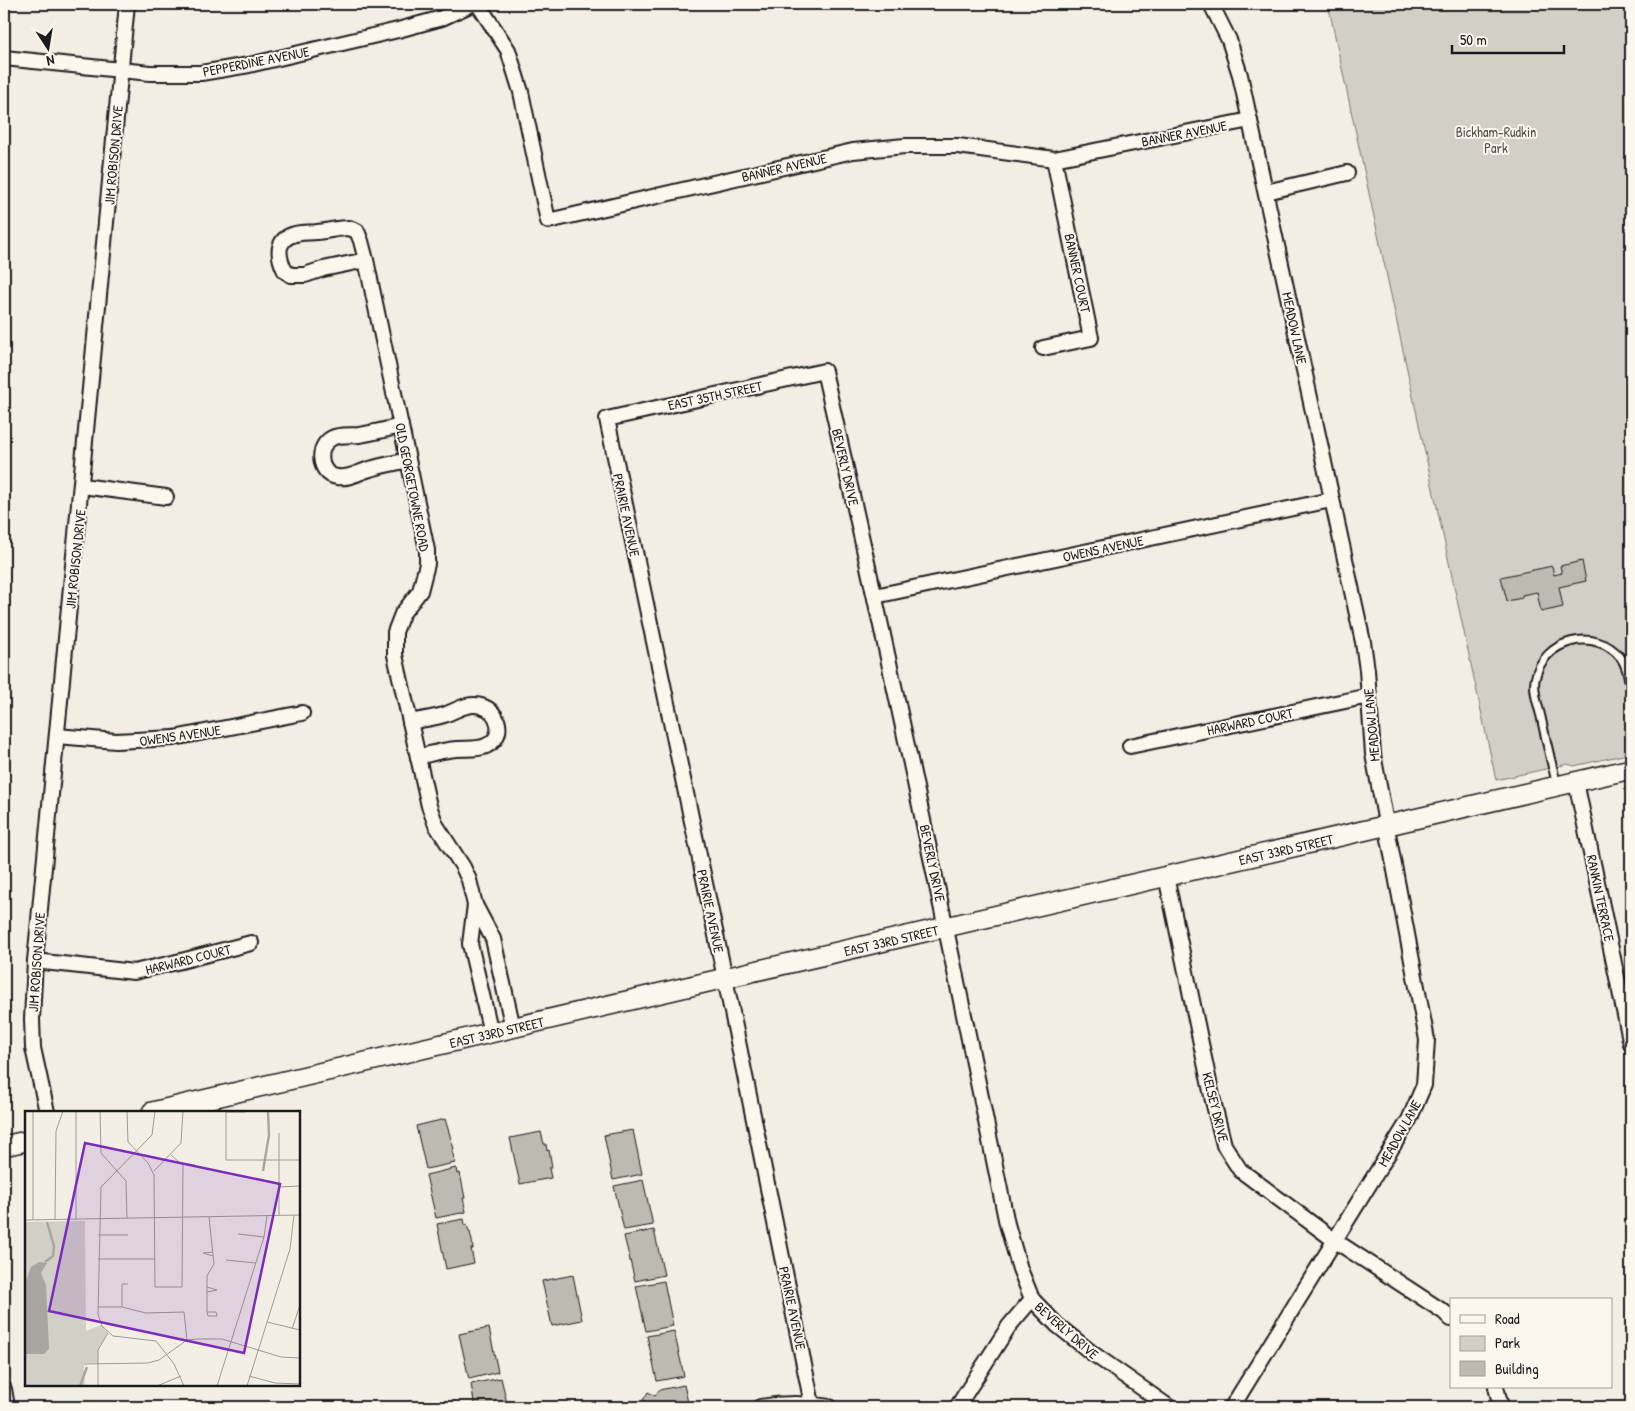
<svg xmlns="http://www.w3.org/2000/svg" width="1635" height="1411" viewBox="0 0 1635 1411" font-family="'Patrick Hand',sans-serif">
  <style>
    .green { fill: #d2cfc6; stroke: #777671 }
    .building { fill: #bdbab1; stroke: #1c1c1c }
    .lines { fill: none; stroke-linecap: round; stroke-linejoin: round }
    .lane-casing { stroke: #1c1c1c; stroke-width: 11 }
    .street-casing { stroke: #1c1c1c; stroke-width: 18 }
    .secondary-casing { stroke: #1c1c1c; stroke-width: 22 }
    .lane { stroke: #fbf7ec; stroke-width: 7 }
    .street { stroke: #fbf7ec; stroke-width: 14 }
    .secondary { stroke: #fbf7ec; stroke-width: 19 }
    .labels { text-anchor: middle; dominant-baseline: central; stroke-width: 4; stroke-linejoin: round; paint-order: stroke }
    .street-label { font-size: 14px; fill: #1c1c1c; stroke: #fbf7ec }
    .park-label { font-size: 14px; fill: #53524f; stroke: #fbf7ec }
    .inset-river { fill: none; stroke: #a9a6a0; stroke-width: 2.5 }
    .inset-road { fill: none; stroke: #9c9a94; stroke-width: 1 }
    .view { fill: #7b2cbf; fill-opacity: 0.15; stroke: #7b2cbf; stroke-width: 2.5 }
    .inset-edge { fill: none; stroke: #1c1c1c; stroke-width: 2.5 }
  </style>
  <rect width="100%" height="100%" fill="#f2eee4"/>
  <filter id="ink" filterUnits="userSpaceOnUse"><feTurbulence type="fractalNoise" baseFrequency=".02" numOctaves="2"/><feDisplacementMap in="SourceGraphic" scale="10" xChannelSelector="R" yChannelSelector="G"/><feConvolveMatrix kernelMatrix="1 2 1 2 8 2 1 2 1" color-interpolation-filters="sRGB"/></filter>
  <g filter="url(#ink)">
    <path class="green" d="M1328 4H1631V750L1623 755 1574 766 1568 764 1496 780Z"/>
    <g class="building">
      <path d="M1582 561 1586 581 1559 587 1563 607 1541 612 1537 592 1522 595V598L1507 601 1501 577 1552 566 1554 575 1562 573 1560 566Z"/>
      <path d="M445 1119 454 1149 452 1150 455 1163 426 1169 416 1126Z"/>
      <path d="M633 1130 642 1174 613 1180 604 1135Z"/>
      <path d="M541 1132 544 1144H546L547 1151 549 1150 551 1161 552 1168H549L551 1178 520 1184 510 1138Z"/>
      <path d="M456 1168 457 1174 460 1173 465 1198H463L466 1212 436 1218 426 1175Z"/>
      <path d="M643 1180 653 1225 624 1230 614 1186Z"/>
      <path d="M464 1219 465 1225H467L469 1232H470L472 1241 473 1249H471L474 1263 446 1269 437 1224Z"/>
      <path d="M654 1230 664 1275 635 1281 624 1236Z"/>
      <path d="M573 1275 582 1320 552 1326 542 1281Z"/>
      <path d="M664 1281 673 1326 646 1331 636 1286Z"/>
      <path d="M489 1328 498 1372 469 1379 459 1334Z"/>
      <path d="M674 1331 684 1376 657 1381 647 1336Z"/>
      <path d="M501 1378 508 1407H475L471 1384Z"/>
      <path d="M684 1385 689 1407H648L650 1404 643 1400 648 1392 655 1396 659 1390Z"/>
    </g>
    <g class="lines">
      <defs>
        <path id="lane" d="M1557 785C1551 762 1546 740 1541 717 1538 705 1533 692 1535 680 1542 639 1596 626 1621 658 1628 667 1629 681 1631 691"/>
        <g id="street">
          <path d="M478 4 508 50 521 92 548 221 853 151 905 146H958L1054 159 1250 120"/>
          <path d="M1211 4 1229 40 1240 75 1363 642 1367 670 1373 754 1427 1040 1424 1085 1409 1120 1232 1407"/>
          <path d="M4 58 150 73H201L249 65 398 30 442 18 472 4"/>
          <path d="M1266 192 1347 173"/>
          <path d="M366 260 361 241 357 231 349 228C338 228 328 231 317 232 312 233 306 232 301 233 276 236 276 253 285 271L291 275H305L323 269 366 260 427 550V564L420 591 402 614 395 632V655L429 806 436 825 463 867 469 880 475 905 493 939 513 1028"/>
          <path d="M1043 348 1091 338 1054 159"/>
          <path d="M401 426C387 429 373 433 359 435 350 436 340 434 332 438 316 446 318 474 337 477 349 479 359 472 370 469 383 465 396 463 408 460"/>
          <path d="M82 486 166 497"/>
          <path d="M875 596 1331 500"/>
          <path d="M410 722C421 720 433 718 444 715 456 711 467 702 481 706 500 711 506 737 486 746 477 750 466 748 456 749 443 750 430 754 418 757"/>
          <path d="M57 736 116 741 174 738 302 713"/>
          <path d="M1130 746 1369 696"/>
          <path d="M1576 782 1631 1044"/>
          <path d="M1166 876 1213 1101 1224 1145 1240 1170 1334 1240 1444 1312 1451 1319"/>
          <path d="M475 905 470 944 491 1033"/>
          <path d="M35 961 134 972 181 961 251 943"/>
          <path d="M47 1112 33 1048 32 1019 35 961 127 4"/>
          <path d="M1496 1387 1501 1407"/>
          <path d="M4 1389 7 1407"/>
          <path d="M812 1404 725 978 607 419 824 371C889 655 949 939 1007 1224L1020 1269 1032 1299 1057 1325 1092 1353 1169 1407"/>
          <path d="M760 1407C783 1403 807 1403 830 1407"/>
          <path d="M957 1407 1009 1326 1032 1299"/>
        </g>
        <g id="secondary">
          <path id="s1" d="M152 1112 725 978 1631 769"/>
          <path d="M4 1146 26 1141"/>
        </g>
      </defs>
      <use href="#lane" class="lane-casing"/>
      <use href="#street" class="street-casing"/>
      <use href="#secondary" class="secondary-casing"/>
      <use href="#lane" class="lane"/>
      <use href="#street" class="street"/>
      <use href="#secondary" class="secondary"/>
    </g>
  </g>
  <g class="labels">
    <g class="street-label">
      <text transform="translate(256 61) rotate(-11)">PEPPERDINE AVENUE</text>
      <text transform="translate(1184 133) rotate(-11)">BANNER AVENUE</text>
      <text transform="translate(113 155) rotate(-85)">JIM ROBISON DRIVE</text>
      <text transform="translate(784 167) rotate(-13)">BANNER AVENUE</text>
      <text transform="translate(1078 273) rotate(78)">BANNER COURT</text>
      <text transform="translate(1295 328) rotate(78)">MEADOW LANE</text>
      <text transform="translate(715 395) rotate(-12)">EAST 35TH STREET</text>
      <text transform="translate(846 467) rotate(77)">BEVERLY DRIVE</text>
      <text transform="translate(413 487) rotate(79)">OLD GEORGETOWNE ROAD</text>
      <text transform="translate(627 515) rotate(78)">PRAIRIE AVENUE</text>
      <text transform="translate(1103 548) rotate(-12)">OWENS AVENUE</text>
      <text transform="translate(75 559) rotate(-84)">JIM ROBISON DRIVE</text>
      <text transform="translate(1250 721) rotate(-12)">HARWARD COURT</text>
      <text transform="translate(1371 725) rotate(-95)">MEADOW LANE</text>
      <text transform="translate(180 735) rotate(-8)">OWENS AVENUE</text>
      <text stroke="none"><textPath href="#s1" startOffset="1164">EAST 33RD STREET</textPath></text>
      <text transform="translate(933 863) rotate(78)">BEVERLY DRIVE</text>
      <text transform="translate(1601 898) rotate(78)">RANKIN TERRACE</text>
      <text transform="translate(711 911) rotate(78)">PRAIRIE AVENUE</text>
      <text stroke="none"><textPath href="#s1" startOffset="759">EAST 33RD STREET</textPath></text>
      <text transform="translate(188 959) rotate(-14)">HARWARD COURT</text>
      <text transform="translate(36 962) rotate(-86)">JIM ROBISON DRIVE</text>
      <text stroke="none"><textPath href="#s1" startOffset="354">EAST 33RD STREET</textPath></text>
      <text transform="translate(1216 1107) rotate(76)">KELSEY DRIVE</text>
      <text transform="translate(1399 1133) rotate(-61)">MEADOW LANE</text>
      <text transform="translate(793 1308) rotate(78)">PRAIRIE AVENUE</text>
      <text transform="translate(1067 1330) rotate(41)">BEVERLY DRIVE</text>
    </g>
    <g class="park-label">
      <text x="1496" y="131">Bickham-Rudkin<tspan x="1496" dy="16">Park</tspan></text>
    </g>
  </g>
  <g transform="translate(25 1111)">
    <rect width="275" height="275" fill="#f2eee4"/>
    <path d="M60 110 61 220 76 214 83 222 74 237 73 252H59L60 275H0V111Z" fill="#d2cfc6"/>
    <path d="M14 151 22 152 16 162 21 174 24 238 19 243H0V172L6 156Z" fill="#a9a6a0"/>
    <path class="inset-river" d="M238 60 244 24 243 0M20 151 28 145 29 135 22 111M55 275 62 256"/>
    <path class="inset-road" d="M8 0V109M75 0 76 42 101 70 102 107M102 0 103 31 123 52 129 64 130 176H157L158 53M130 0 127 24 76 76 73 203 77 215 88 225 131 230 149 253 159 275M201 0V49H275M201 1H220M254 22V104M146 44 155 52 170 54M129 60 156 32 158 0M254 76 275 75M30 108 31 20 38 0M51 108V0M0 109 275 104M213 123 239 126M73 124H103M188 141 178 142 188 145M73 148H130M201 149 231 152M182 181 192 179 182 176M73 196H97L121 202 159 201 162 229M97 196V173H103M182 201 183 205H192L191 201H182V165L189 153 184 106M242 211 275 219M267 218 275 194M59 253 123 252 134 249 162 229 172 228H197L256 246 275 247M224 265 250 272 275 273M73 275V239L83 222M132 275 156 265M192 275 239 126 242 105M222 275 265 138 269 104"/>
    <path class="view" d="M60 32 255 73 219 242 24 200Z"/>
    <rect width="275" height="275" class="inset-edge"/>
  </g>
  <rect width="1635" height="1411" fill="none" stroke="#fbf7ec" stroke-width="20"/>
  <rect x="10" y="10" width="1615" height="1391" fill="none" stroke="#1c1c1c" stroke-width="2" filter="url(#ink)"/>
  <rect x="1450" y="1298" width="162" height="90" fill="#fbf7ec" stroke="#a29f99"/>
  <rect x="1460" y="1315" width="25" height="8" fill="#fbf7ec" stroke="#a29f99"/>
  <text x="1495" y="1324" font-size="15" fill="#1c1c1c">Road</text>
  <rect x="1460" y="1336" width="25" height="15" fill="#d2cfc6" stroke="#a29f99"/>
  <text x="1495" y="1348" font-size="15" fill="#1c1c1c">Park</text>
  <rect x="1460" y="1361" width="25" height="15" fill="#bdbab1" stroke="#a29f99"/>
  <text x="1495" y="1374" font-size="15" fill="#1c1c1c">Building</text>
  <g transform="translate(48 48) rotate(168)" stroke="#fbf7ec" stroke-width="4" paint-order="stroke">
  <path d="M0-4L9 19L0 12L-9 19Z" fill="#1c1c1c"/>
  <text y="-8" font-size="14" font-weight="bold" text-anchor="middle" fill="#1c1c1c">N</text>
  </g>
  <path d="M1452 45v8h112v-8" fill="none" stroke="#1c1c1c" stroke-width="2.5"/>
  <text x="1460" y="45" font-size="15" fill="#1c1c1c" stroke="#fbf7ec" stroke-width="4" paint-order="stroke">50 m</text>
</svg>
